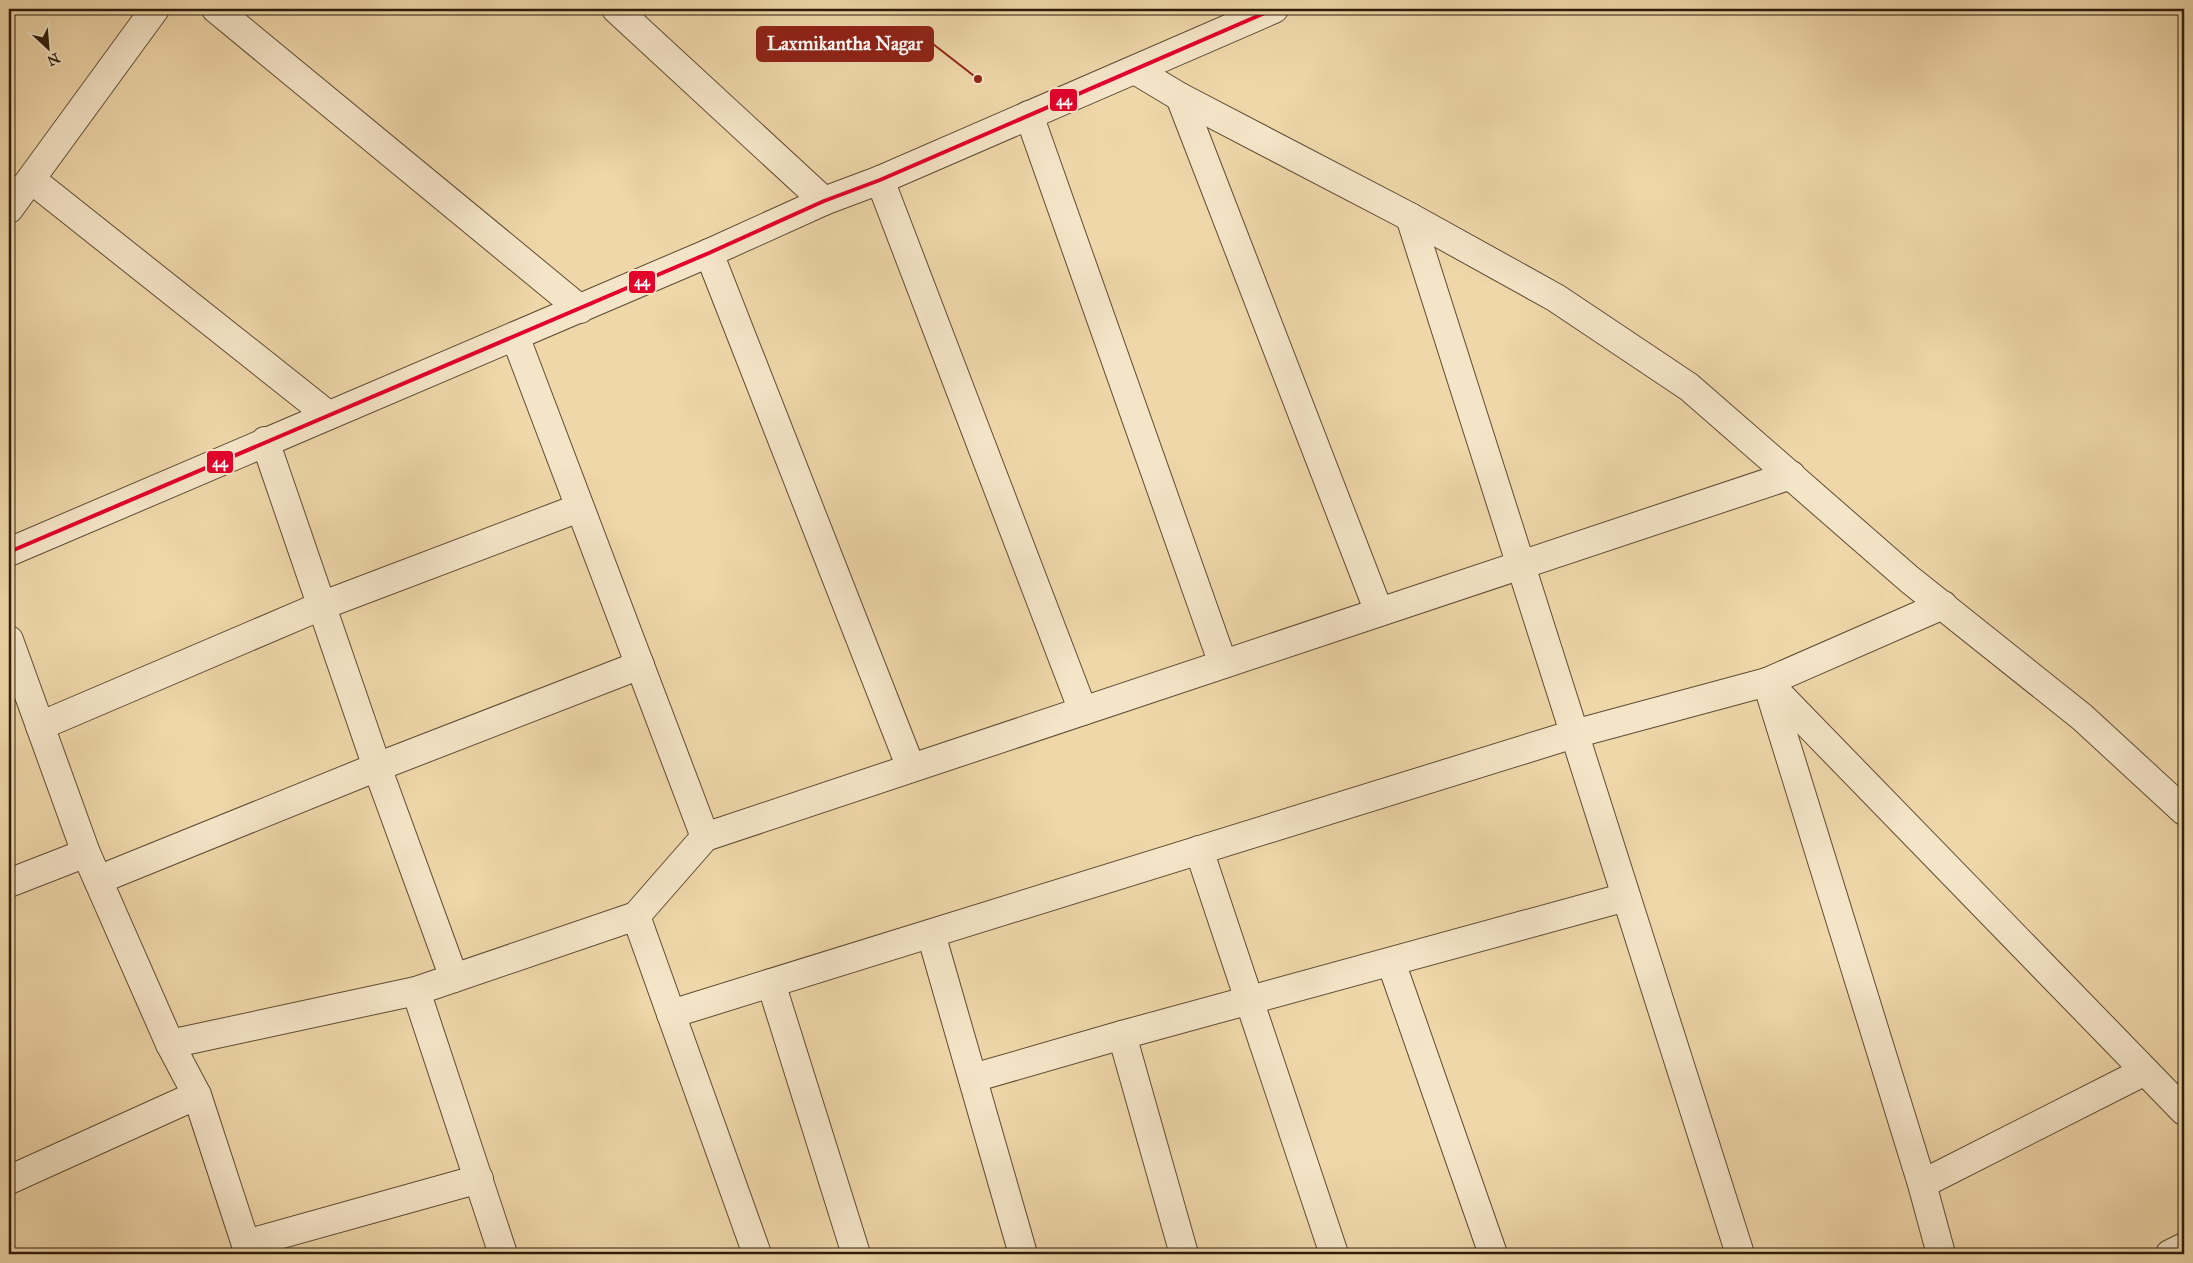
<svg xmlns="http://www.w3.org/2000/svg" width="2193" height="1263" viewBox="0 0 2193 1263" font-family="'IM FELL Great Primer',serif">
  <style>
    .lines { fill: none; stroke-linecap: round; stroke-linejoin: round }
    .minor-casing { stroke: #5e4c32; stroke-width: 30 }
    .minor { stroke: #f5e5c8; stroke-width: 28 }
    .bus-1-casing { stroke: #f5e5c8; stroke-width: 8 }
    .bus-1 { stroke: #e4002b; stroke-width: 4 }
    .leader { fill: none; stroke: #8f2418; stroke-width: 2 }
    .callout-dot { fill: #8f2418; stroke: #f5e5c8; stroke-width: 2 }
    .callout { fill: #8f2418; stroke: #8f2418; stroke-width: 2 }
    .callout-label { font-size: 19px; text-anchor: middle; font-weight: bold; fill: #fff }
    .line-badge { stroke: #f5e5c8; stroke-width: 2 }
    .badge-label { font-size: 14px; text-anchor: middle; font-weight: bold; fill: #fff }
  </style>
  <rect width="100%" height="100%" fill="#efd7aa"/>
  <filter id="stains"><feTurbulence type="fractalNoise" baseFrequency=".004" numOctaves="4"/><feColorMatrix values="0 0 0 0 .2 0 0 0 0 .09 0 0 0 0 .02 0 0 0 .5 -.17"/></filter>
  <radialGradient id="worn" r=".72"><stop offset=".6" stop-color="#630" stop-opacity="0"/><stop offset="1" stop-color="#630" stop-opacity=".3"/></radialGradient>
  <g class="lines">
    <defs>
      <g id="minor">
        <path d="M216 9 580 309"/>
        <path d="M616 9 824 201"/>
        <path d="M1135 70 1180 97 1410 217 1556 298 1689 387 1909 579 2082 717 2184 811"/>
        <path d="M1180 97 1379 612"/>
        <path d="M1029 115 1223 664"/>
        <path d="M32 180 328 415"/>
        <path d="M880 180 1083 711"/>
        <path d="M9 209 155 9"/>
        <path d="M1410 217 1740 1254"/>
        <path d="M709 253 911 768"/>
        <path d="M515 336 705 837"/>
        <path d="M265 441 377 767 454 978"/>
        <path d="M9 552 709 253 824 201 880 180 1274 9"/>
        <path d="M9 640 86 853 170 1044 197 1095 249 1254"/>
        <path d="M1767 682 2184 1111"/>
        <path d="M1768 686 1922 1184 1941 1254"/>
        <path d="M40 726 321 606 579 508"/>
        <path d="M1199 850 1334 1254"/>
        <path d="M98 880 377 767 640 665"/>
        <path d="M9 883 86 853"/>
        <path d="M636 916 757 1254"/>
        <path d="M931 934 1023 1254"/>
        <path d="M1391 962 1493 1254"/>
        <path d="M771 983 856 1254"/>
        <path d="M416 991 503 1254"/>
        <path d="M671 1014 1574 734 1767 682 1943 605"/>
        <path d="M1122 1035 1184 1254"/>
        <path d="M170 1044 416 991 636 916 705 837 1791 475"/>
        <path d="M973 1078 1122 1035 1626 897"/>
        <path d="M9 1180 197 1095"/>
        <path d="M1922 1184 2145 1071"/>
        <path d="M246 1244 479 1179"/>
        <path d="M2170 1254 2184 1247"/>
      </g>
    </defs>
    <use href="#minor" class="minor-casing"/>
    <use href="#minor" class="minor"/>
    <defs>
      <path id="bus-1" d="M9 552 709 253 824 201 880 180 1274 9"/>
    </defs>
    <use href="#bus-1" class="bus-1-casing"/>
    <use href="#bus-1" class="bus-1"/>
  </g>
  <path class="leader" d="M978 79L933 44"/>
  <circle class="callout-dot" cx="978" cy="79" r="5"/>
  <rect class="callout" x="757" y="27" width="176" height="34" rx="5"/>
  <g class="callout-label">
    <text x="845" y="50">Laxmikantha Nagar</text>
  </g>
  <g class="line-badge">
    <rect x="1049" y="88" width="29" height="24" rx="5" fill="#e4002b"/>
    <rect x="628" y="270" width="28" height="24" rx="5" fill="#e4002b"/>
    <rect x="206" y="450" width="28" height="24" rx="5" fill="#e4002b"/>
  </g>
  <g class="badge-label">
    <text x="1064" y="105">44</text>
    <text x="642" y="286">44</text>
    <text x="220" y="467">44</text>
  </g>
  <rect width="2193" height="1263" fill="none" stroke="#efd7aa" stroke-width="30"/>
  <rect x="10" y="10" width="2173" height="1243" fill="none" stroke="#2d1d0a" stroke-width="2.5"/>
  <rect x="15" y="15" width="2163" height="1233" fill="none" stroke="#2d1d0a"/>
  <g transform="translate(48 48) rotate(154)" stroke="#f5e5c8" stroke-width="4" paint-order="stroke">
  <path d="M0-4L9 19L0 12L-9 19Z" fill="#2d1d0a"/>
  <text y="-8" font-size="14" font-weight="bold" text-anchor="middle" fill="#2d1d0a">N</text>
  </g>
  <rect width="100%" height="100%" filter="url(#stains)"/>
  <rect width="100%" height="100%" fill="url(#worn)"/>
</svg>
